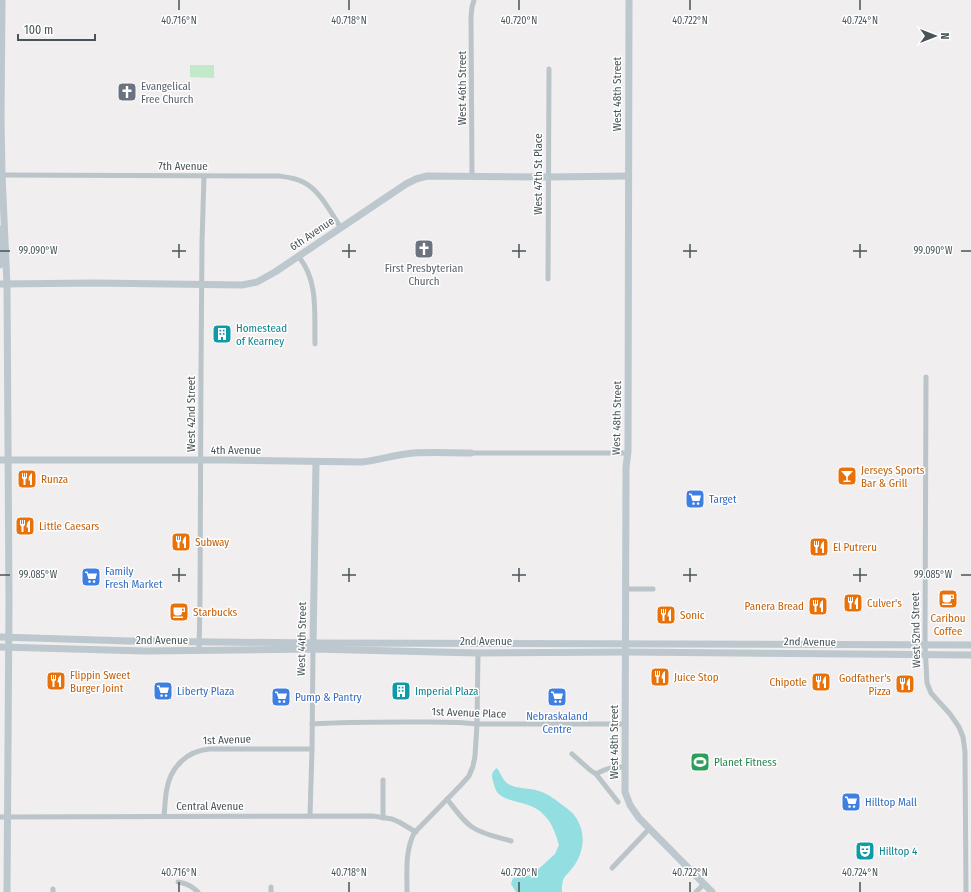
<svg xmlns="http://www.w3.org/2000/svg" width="971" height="892" viewBox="0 0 971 892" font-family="'Fira Sans Condensed',sans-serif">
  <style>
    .green { fill: #c1e9ca }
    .water { fill: #93dee1 }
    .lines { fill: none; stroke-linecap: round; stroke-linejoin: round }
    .street { stroke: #bbc4c9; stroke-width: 5 }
    .secondary { stroke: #bcc7ce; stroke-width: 7 }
    .ticks { fill: none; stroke: #485459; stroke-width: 1.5 }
    .labels { text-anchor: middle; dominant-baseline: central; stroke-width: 3; stroke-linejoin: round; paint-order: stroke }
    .worship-label { font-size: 11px; fill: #5b616d; stroke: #fff; text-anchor: start }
    .street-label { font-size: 11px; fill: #485459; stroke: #fff }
    .culture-label { font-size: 11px; fill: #0d838f; stroke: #fff; text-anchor: start }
    .food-label { font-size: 11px; fill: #c56008; stroke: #fff; text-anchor: start }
    .shop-label { font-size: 11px; fill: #366cbe; stroke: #fff; text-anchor: start }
    .leisure-label { font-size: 11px; fill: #27864d; stroke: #fff; text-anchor: start }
    .ticks-label { font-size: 10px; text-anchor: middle; fill: #485459; stroke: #fff; stroke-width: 3; stroke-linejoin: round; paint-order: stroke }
  </style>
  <rect width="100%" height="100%" fill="#f0eeee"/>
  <path class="green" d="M190 65H214V78L190 77Z"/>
  <path class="water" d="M497 768C500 772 503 780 507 783 514 789 530 788 539 791 549 794 557 801 565 807 568 809 572 812 574 815 586 830 585 850 574 866 565 878 562 875 562 892H516L511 884 513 878 532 875 555 854 559 845C556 835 552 822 544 815 540 810 534 807 528 805 519 801 504 801 497 792 495 789 494 784 493 781 491 775 492 771 497 768Z"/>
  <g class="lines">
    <g class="street">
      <path d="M2 175 279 176C287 177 296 178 303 182 320 190 331 213 341 228"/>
      <path d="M472 176 471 17 472 7 474 0"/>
      <path d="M299 257C319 282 314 314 315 344"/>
      <path d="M548 279 549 69"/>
      <path d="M926 377 925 645 927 683 931 693 950 714 959 727 963 737 965 752 966 892"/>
      <path d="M471 453H628"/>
      <path d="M626 589H653"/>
      <path d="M199 651 200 600 201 372 202 242 204 176"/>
      <path d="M312 724C344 722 375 722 407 722 431 722 454 721 477 724H625"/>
      <path d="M572 754 590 770 596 774 618 802"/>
      <path d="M596 774C607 768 613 767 625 767"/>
      <path d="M447 799C455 809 462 820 472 827 484 835 498 837 511 841"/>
      <path d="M164 816C165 807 165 797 167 788 171 767 187 751 209 749H312"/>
      <path d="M310 816 312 749 313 649"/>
      <path d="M0 817 373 816 392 819 399 822 416 832"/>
      <path d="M383 818V780"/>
      <path d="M612 868 649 829"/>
      <path d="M178 882C186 883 192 886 198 892"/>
      <path d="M53 889V892"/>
      <path d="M271 892V887"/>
      <path d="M407 892C407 871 405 852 414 833L460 786 469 776 473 766 475 756 477 724 478 653"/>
      <path d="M696 892 704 884"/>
    </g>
    <g class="secondary">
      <path d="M2 0 1 119 2 175 7 285 9 601 7 892"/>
      <path d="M629 0 628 451 626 467 625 792 630 805 639 818 712 892"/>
      <path d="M0 265 1 229"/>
      <path d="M0 284 95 283 242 285 257 282 275 272 406 184 416 179 427 176 548 177 628 176"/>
      <path d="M0 460H226L362 462C380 460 397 454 414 453 433 452 452 453 471 453"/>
      <path d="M0 637 129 641 313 643 971 645"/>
      <path d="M0 647 146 651 313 649 478 653 626 652 971 655"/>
      <path d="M313 647 316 462"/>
    </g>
  </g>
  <path class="ticks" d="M179 0V10M349 0V10M519 0V10M690 0V10M860 0V10M179 244V258M349 244V258M519 244V258M690 244V258M860 244V258M0 251H10M172 251H186M342 251H356M512 251H526M683 251H697M853 251H867M961 251H971M179 568V582M349 568V582M519 568V582M690 568V582M860 568V582M0 575H10M172 575H186M342 575H356M512 575H526M683 575H697M853 575H867M961 575H971M179 882V892M349 882V892M519 882V892M690 882V892M860 882V892"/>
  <defs>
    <symbol id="church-square" viewBox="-11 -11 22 22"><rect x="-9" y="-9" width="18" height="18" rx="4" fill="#6b7280" stroke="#fff"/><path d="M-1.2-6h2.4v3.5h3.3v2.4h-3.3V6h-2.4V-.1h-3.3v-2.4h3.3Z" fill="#fff"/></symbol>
    <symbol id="building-square" viewBox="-11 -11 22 22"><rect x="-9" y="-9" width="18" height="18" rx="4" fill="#0f9aa8" stroke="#fff"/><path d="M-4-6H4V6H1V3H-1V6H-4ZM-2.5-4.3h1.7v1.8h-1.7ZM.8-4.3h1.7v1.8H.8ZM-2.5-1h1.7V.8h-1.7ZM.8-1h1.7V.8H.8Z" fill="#fff"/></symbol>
    <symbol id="bar-square" viewBox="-11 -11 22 22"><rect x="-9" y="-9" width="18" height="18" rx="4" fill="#e8710a" stroke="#fff"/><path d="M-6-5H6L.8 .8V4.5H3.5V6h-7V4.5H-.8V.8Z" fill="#fff"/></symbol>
    <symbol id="restaurant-square" viewBox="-11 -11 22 22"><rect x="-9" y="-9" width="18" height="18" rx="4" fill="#e8710a" stroke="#fff"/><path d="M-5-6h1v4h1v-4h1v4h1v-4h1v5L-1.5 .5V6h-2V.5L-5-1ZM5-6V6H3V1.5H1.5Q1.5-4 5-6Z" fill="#fff"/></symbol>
    <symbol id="supermarket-square" viewBox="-11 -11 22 22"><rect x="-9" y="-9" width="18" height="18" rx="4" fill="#3f7fe0" stroke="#fff"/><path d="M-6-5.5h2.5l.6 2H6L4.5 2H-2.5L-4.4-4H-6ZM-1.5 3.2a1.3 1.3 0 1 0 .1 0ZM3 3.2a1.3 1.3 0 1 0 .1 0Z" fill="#fff"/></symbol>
    <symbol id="cafe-square" viewBox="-11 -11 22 22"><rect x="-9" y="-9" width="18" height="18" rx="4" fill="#e8710a" stroke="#fff"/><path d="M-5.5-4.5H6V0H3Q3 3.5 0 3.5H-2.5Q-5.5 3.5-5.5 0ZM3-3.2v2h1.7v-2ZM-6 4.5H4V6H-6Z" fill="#fff"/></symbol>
    <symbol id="stadium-square" viewBox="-11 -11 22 22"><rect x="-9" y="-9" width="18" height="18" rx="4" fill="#2e9e5b" stroke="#fff"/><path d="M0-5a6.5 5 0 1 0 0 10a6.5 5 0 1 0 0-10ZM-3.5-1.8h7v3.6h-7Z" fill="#fff"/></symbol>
    <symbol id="theatre-square" viewBox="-11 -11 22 22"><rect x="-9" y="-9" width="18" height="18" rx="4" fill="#0f9aa8" stroke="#fff"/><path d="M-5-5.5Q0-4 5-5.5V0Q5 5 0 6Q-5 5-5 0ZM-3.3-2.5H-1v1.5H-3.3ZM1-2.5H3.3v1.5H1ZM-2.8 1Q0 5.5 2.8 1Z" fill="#fff"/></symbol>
  </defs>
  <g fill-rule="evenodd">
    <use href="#church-square" x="116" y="81" width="22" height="22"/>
    <use href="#church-square" x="413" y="238" width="22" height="22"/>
    <use href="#building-square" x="211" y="323" width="22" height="22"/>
    <use href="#bar-square" x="836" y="465" width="22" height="22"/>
    <use href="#restaurant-square" x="16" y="468" width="22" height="22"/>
    <use href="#supermarket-square" x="684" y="488" width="22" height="22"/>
    <use href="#restaurant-square" x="14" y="515" width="22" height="22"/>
    <use href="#restaurant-square" x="170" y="531" width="22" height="22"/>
    <use href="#restaurant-square" x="808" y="536" width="22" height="22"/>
    <use href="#supermarket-square" x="80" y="566" width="22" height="22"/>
    <use href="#cafe-square" x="937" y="588" width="22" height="22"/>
    <use href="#restaurant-square" x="842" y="592" width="22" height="22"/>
    <use href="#restaurant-square" x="807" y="595" width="22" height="22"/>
    <use href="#cafe-square" x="168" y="601" width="22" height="22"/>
    <use href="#restaurant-square" x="655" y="604" width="22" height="22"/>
    <use href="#restaurant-square" x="649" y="666" width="22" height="22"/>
    <use href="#restaurant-square" x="45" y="670" width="22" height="22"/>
    <use href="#restaurant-square" x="810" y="671" width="22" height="22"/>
    <use href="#restaurant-square" x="894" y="673" width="22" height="22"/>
    <use href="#supermarket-square" x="152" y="680" width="22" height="22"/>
    <use href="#building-square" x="390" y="680" width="22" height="22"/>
    <use href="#supermarket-square" x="270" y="686" width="22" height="22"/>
    <use href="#supermarket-square" x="546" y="686" width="22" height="22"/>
    <use href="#stadium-square" x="689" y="751" width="22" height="22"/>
    <use href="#supermarket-square" x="840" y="791" width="22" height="22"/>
    <use href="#theatre-square" x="854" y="840" width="22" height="22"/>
  </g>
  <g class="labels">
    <g class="worship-label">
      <text x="141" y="86">Evangelical<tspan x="141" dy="13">Free Church</tspan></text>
      <text x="424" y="268" text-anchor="middle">First Presbyterian<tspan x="424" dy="13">Church</tspan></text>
    </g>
    <g class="street-label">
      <text transform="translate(462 88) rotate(-90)">West 46th Street</text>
      <text transform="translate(617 94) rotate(-90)">West 48th Street</text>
      <text x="183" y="166">7th Avenue</text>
      <text transform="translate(538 174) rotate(-90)">West 47th St Place</text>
      <text transform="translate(312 234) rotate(-34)">6th Avenue</text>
      <text transform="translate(191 414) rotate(-90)">West 42nd Street</text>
      <text transform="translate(617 418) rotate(-89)">West 48th Street</text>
      <text x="236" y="450">4th Avenue</text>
      <text transform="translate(916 630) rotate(-91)">West 52nd Street</text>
      <text transform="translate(302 639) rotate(-89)">West 44th Street</text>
      <text x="162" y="640">2nd Avenue</text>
      <text x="486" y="641">2nd Avenue</text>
      <text transform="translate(810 642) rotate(1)">2nd Avenue</text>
      <text transform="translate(469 713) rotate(2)">1st Avenue Place</text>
      <text transform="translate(227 740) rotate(-2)">1st Avenue</text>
      <text transform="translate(614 742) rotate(-90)">West 48th Street</text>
      <text x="210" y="806">Central Avenue</text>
    </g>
    <g class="culture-label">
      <text x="236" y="328">Homestead<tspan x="236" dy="13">of Kearney</tspan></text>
      <text x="415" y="691">Imperial Plaza</text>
      <text x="879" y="851">Hilltop 4</text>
    </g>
    <g class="food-label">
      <text x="861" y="470">Jerseys Sports<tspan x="861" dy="13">Bar &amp; Grill</tspan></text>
      <text x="41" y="479">Runza</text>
      <text x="39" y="526">Little Caesars</text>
      <text x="195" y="542">Subway</text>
      <text x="833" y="547">El Putreru</text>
      <text x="867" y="603">Culver's</text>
      <text x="804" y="606" text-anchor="end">Panera Bread</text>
      <text x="193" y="612">Starbucks</text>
      <text x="680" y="615">Sonic</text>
      <text x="948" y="618" text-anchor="middle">Caribou<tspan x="948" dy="13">Coffee</tspan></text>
      <text x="70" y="675">Flippin Sweet<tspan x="70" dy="13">Burger Joint</tspan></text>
      <text x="674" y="677">Juice Stop</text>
      <text x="891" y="678" text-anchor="end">Godfather's<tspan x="891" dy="13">Pizza</tspan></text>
      <text x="807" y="682" text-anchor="end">Chipotle</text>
    </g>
    <g class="shop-label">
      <text x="709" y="499">Target</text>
      <text x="105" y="571">Family<tspan x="105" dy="13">Fresh Market</tspan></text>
      <text x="177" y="691">Liberty Plaza</text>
      <text x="295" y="697">Pump &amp; Pantry</text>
      <text x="557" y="716" text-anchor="middle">Nebraskaland<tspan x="557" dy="13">Centre</tspan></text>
      <text x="865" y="802">Hilltop Mall</text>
    </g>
    <g class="leisure-label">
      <text x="714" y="762">Planet Fitness</text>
    </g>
  </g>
  <g class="ticks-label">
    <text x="179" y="24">40.716°N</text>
    <text x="349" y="24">40.718°N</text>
    <text x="519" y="24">40.720°N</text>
    <text x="690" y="24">40.722°N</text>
    <text x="860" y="24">40.724°N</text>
    <text x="933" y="254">99.090°W</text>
    <text x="38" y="254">99.090°W</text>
    <text x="933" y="578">99.085°W</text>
    <text x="38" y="578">99.085°W</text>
    <text x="179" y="876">40.716°N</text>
    <text x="349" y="876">40.718°N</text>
    <text x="519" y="876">40.720°N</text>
    <text x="690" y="876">40.722°N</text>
    <text x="860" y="876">40.724°N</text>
  </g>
  <g transform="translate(935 36) rotate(90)" stroke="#ffffff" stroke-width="3" paint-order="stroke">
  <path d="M0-3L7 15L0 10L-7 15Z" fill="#485459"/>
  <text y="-6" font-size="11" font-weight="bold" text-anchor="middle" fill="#485459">N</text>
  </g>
  <path d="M18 34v6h77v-6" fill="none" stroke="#485459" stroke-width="2"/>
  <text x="24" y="34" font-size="12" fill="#485459" stroke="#ffffff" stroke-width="3" paint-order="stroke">100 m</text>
</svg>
